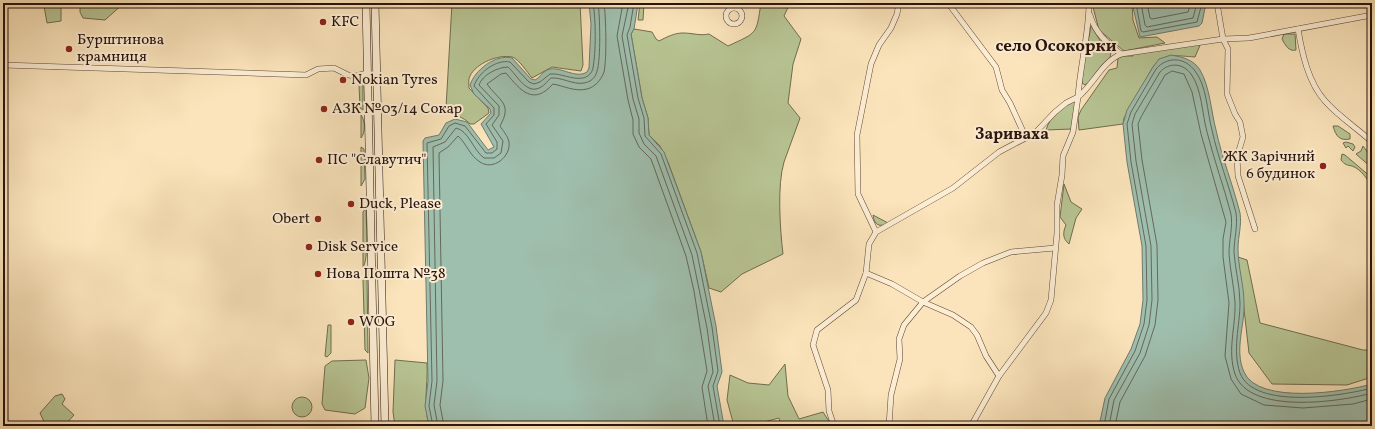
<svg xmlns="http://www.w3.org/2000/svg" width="1375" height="429" viewBox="0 0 1375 429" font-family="Vollkorn,serif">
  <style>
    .green { fill: #b8c594; stroke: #706c50 }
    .water { fill: #9fbfae; stroke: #6f7a6d }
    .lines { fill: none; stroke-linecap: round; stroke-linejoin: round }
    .shore { stroke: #64685c; stroke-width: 1 }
    .street-casing { stroke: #5d4637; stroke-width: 6 }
    .secondary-casing { stroke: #28120b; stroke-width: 8 }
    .street { stroke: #fcedd3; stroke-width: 5 }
    .secondary { stroke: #fcedd3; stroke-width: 7 }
    .poi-dot { fill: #8f2418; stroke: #fcedd3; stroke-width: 1.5 }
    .labels { text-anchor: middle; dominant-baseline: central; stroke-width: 4; stroke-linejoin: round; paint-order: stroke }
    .poi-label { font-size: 15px; fill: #28120b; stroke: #fcedd3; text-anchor: start }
    .neighbourhood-label { font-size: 16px; font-weight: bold; fill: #28120b; stroke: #fcedd3 }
    .quarter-label { font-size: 17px; font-weight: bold; fill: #28120b; stroke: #fcedd3 }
  </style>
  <rect width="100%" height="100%" fill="#fbe4bb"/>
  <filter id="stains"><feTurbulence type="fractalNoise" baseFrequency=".005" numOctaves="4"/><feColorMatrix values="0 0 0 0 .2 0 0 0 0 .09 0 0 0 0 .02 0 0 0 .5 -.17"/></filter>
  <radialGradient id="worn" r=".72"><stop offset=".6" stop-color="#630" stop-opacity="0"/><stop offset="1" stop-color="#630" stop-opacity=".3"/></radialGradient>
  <g class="green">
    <path d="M80 3H124L105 20 83 18 80 12Z"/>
    <path d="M452 3H580L583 65 581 71 552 67 532 78C527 72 519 59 512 57 499 54 476 63 470 76 468 79 469 84 469 88L488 108 489 113 474 124H470C463 116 453 116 446 108Z"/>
    <path d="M640 3H644L643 20H638Z"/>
    <path d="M761 3H790L784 16 801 39 793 64 788 103 800 118C795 133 789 147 784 162 777 185 780 229 783 254L742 274 721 292 709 288 701 252 668 162 660 146 649 135 648 118 642 98 631 34 634 29 652 32 656 39 659 41C667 37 674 33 683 33 693 33 699 36 709 34L728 46C758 32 756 35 761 3Z"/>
    <path d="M1092 3H1132L1133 20 1139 38 1157 37 1165 43 1124 51 1099 30Z"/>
    <path d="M44 6H61V21L47 23Z"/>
    <path d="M1091 26 1101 42 1111 52 1110 58C1100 64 1097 78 1085 85L1082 83V75Z"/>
    <path d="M1284 34H1295L1296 50C1289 52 1285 45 1282 39Z"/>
    <path d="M1201 43 1195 57C1177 56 1165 52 1153 67L1124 118 1123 124 1079 130 1078 117 1081 110 1109 70 1117 68 1118 58 1124 56H1133V53Z"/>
    <path d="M363 79V110L360 108 359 85Z"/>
    <path d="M1072 101 1076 102 1072 129 1046 130C1050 116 1061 109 1072 101Z"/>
    <path d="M361 115C365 120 366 132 361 138Z"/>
    <path d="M1333 126H1338L1350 134V139C1339 141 1336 136 1333 126Z"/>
    <path d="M1346 142 1353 144 1355 147 1353 151 1348 146 1346 148 1343 143Z"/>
    <path d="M1363 146 1369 154 1372 168 1356 154 1361 151Z"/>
    <path d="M361 147 364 149 365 179 361 186Z"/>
    <path d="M1342 154 1345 155 1372 178V187C1368 180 1361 169 1352 166 1347 165 1345 165 1341 160Z"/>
    <path d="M1064 184 1071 202 1082 209 1076 218 1069 244C1062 238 1063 232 1066 225L1060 217Z"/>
    <path d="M366 208C366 219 369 260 363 267V212Z"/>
    <path d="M873 215 888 223C880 228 874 225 873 215Z"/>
    <path d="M1238 257 1247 260 1260 323 1363 350H1372V377L1347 385 1272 384 1249 353Z"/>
    <path d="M367 275 368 353 365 350 363 280Z"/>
    <path d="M328 325H331V353L327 357 325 356Z"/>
    <path d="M366 360 369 378 365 408 355 414 325 410 322 404 325 366 332 361Z"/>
    <path d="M395 360 427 363C428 387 423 401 429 426H395L393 412Z"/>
    <path d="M785 364 788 396 799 419 823 412 832 426H781L779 418 749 426H734L727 400 730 375 748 383 769 385Z"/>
    <path d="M62 394 65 399 62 404 74 415 64 426H58L53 421 48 426H43L45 424 40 413 55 396Z"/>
    <circle cx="302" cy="407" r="10"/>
    <path d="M295 422 328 426H300Z"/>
  </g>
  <g class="water">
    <path d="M589 3 638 4 634 29 631 34 642 98 648 118 649 135 664 152 701 252 716 326 722 372 717 386 724 426H429L425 406 428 381 423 141 425 138 439 135 446 123 455 119 467 122 488 150 494 147 481 124 491 113 490 109 474 94 470 85C475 70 495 54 512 58L531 79 535 80C541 77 542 71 550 69 562 67 576 79 587 72L589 68 591 24Z"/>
    <path d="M1132 3H1206L1202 23 1199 26 1140 37Z"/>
    <path d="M1171 55C1182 57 1193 59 1200 70 1210 87 1211 111 1216 130 1222 158 1233 185 1240 213 1242 225 1238 236 1238 249 1238 267 1244 285 1244 303 1245 325 1234 350 1244 372 1258 405 1344 392 1372 384V426H1099L1105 398 1131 349 1140 324 1143 300 1142 246 1127 162 1123 124 1127 110 1153 67 1159 59Z"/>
  </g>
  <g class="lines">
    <g class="shore">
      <path d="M623 3 617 36 628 100 633 120V134L639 147 651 159 686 256 694 291 707 371 702 387 708 426"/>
      <path d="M629 3 622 36 633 99 639 119V133L644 144 656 156 692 255 707 328 713 372 708 386 715 426"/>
      <path d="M634 3 630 27 627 35 638 98 644 118 645 136 661 154 697 253 712 327 718 371 713 386 720 426"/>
      <path d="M1136 3 1141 31 1143 32 1197 22 1202 3"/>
      <path d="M1141 3 1145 25 1147 27 1193 18 1197 3"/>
      <path d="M1147 3 1150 18 1152 19 1188 12 1191 3"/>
      <path d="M433 426 429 406 432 381 427 143 441 139 449 126 455 123 465 126 486 153H492L497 149V142L486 124 494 115V108L474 86C478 73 496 59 510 62L529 82 534 84 540 82 550 74C561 73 572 80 583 78 588 77 592 73 593 68 596 52 596 19 593 3"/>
      <path d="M438 426 434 405 437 381 433 147 445 142 456 128C469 131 473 150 484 158H494L501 153 503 141 492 125 499 115V106L479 85C482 75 498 67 508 67 517 75 527 96 541 87 545 85 547 81 551 78 562 77 573 85 584 83 591 82 596 77 597 71 601 60 600 15 598 3"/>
      <path d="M444 426 440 405 443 381 439 153 448 147 458 136C466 143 470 156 480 162 493 171 511 157 509 142 508 136 503 131 500 126 513 103 499 101 487 84L501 74 506 73C521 91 533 106 553 84 564 86 575 92 587 89 595 87 601 80 604 72 607 58 606 18 604 3"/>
      <path d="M1104 426 1109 399 1135 351 1144 324 1147 300 1146 246 1131 162 1127 124 1131 112 1156 69C1167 56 1185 57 1195 71 1207 86 1207 112 1212 130 1218 158 1229 185 1236 213 1238 226 1234 239 1234 252 1235 269 1240 286 1240 303 1240 326 1232 350 1240 373 1254 410 1342 396 1372 388"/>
      <path d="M1109 426 1114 400 1140 353 1149 325 1152 300 1151 246 1136 161 1132 124 1135 114 1160 72C1169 62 1183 63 1191 74 1202 89 1202 114 1207 132 1214 160 1224 187 1231 214 1233 227 1229 240 1229 254 1230 270 1234 286 1235 302 1236 326 1227 350 1235 374 1249 415 1340 402 1372 393"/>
      <path d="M1115 426 1120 402 1145 356 1155 325 1158 300 1157 245 1142 160 1138 124 1141 117 1165 75 1172 71 1184 74 1192 92 1201 134 1226 222 1223 239V257L1229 303 1225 356 1231 379 1241 394 1264 405 1303 408 1353 404 1372 399"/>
    </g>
    <defs>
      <g id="street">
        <path d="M948 3 996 67 1002 90 1010 103 1026 138"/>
        <path d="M1217 3 1223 39 1228 49 1227 94 1235 114 1240 122 1243 137 1237 157 1238 176 1255 229"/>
        <circle cx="734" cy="16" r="8"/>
        <path d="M1090 15C1095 33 1107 43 1121 54L1223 39 1249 38 1372 15"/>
        <path d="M1298 29C1302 53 1308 82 1325 101 1338 116 1357 128 1372 142"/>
        <path d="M3 65 306 75 318 69 334 68 348 75 356 76 367 73"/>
        <path d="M876 232 953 188 999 152 1035 133 1055 112 1066 103 1078 97C1080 66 1089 34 1089 3"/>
        <path d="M866 273 869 244 876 232 858 194 857 135 871 64 879 45 891 28 897 14 899 3"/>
        <path d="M834 426 829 411 828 390 813 345 817 330 856 300 866 273 892 284 923 302 953 315 971 327 977 335 986 356 999 376"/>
        <path d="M889 426 891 395 900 359 899 339 904 325 923 302 960 276 983 263 1011 252 1055 248"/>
        <path d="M971 426 999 376 1046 313 1051 300 1057 233V205L1062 175 1063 156 1073 132 1078 97C1094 84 1102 62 1121 54"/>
      </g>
      <g id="secondary">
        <path d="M366 3 375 426"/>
        <path d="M375 3 385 426"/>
      </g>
    </defs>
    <use href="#street" class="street-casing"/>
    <use href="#secondary" class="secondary-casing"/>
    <use href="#street" class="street"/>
    <use href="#secondary" class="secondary"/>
  </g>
  <g class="poi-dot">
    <circle cx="323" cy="22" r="4"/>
    <circle cx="69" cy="49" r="4"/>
    <circle cx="343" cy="80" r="4"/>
    <circle cx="324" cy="109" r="4"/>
    <circle cx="319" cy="160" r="4"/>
    <circle cx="1323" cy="166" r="4"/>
    <circle cx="351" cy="204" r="4"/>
    <circle cx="318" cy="219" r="4"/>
    <circle cx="309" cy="247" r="4"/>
    <circle cx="318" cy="274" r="4"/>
    <circle cx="351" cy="322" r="4"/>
  </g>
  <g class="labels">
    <g class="poi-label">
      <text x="331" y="22">KFC</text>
      <text x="77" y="40">Бурштинова<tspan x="77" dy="17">крамниця</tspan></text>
      <text x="351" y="80">Nokian Tyres</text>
      <text x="332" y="109">АЗК №03/14 Сокар</text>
      <text x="1315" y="157" text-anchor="end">ЖК Зарічний<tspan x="1315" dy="17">6 будинок</tspan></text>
      <text x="327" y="160">ПС "Славутич"</text>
      <text x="359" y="204">Duck, Please</text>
      <text x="310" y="219" text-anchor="end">Obert</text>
      <text x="317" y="247">Disk Service</text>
      <text x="326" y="274">Нова Пошта №38</text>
      <text x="359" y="322">WOG</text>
    </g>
    <g class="neighbourhood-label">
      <text x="1012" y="135">Зариваха</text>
    </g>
    <g class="quarter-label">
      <text x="1056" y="46">село Осокорки</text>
    </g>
  </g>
  <rect width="1375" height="429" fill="none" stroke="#fbe4bb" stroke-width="16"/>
  <rect x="4" y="4" width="1367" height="421" fill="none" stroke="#28120b" stroke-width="2"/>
  <rect x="8" y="8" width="1359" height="413" fill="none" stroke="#28120b"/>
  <rect width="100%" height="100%" filter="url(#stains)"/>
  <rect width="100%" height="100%" fill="url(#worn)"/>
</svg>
